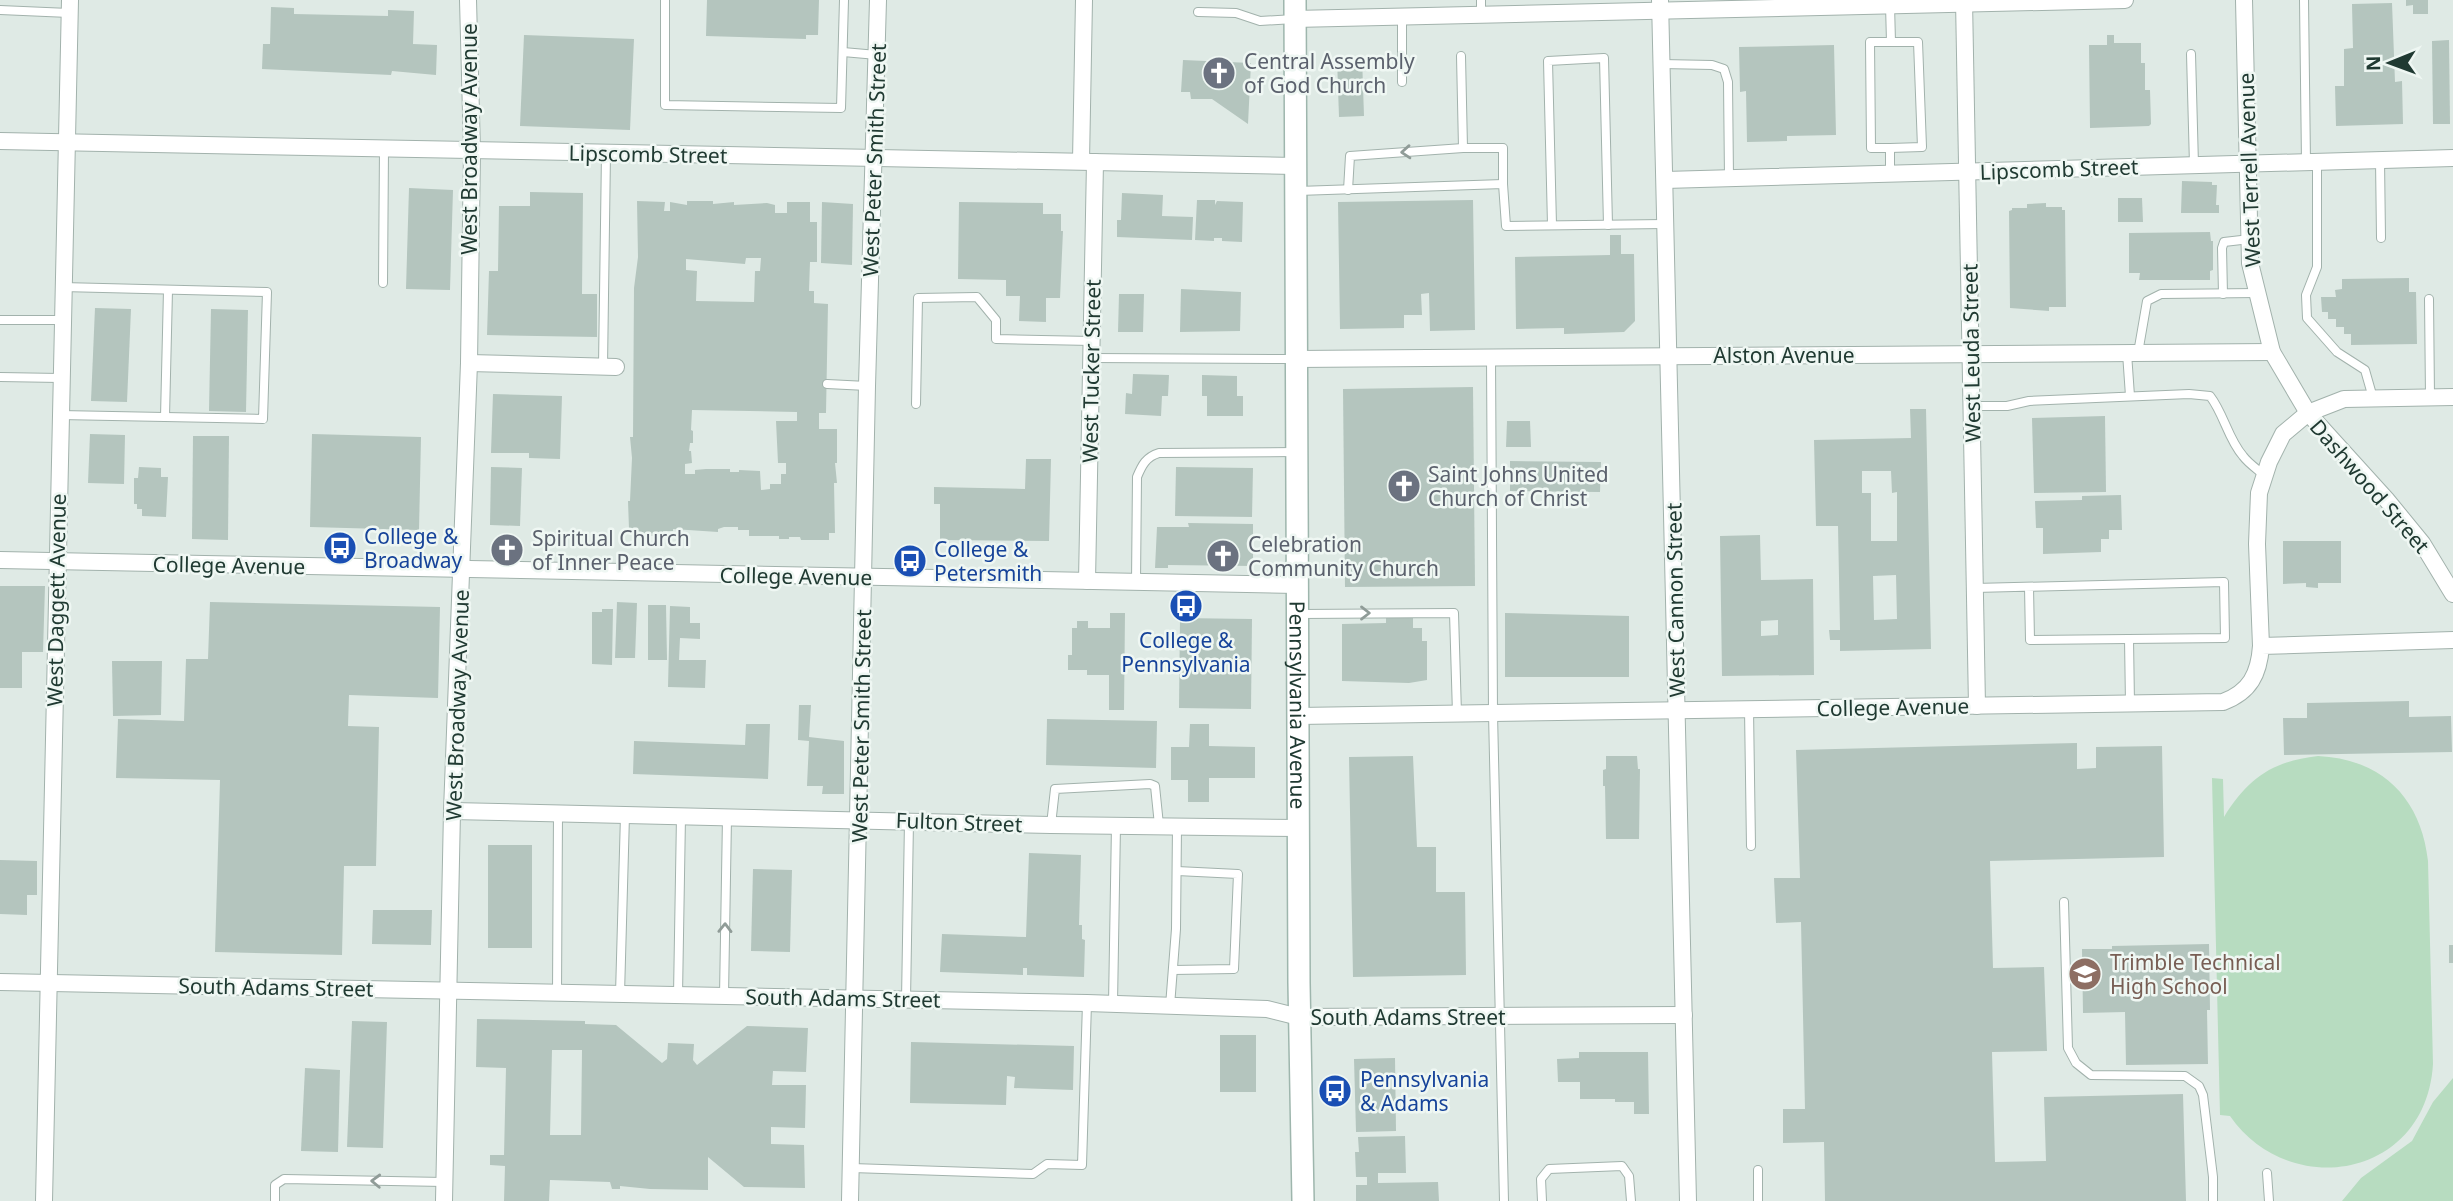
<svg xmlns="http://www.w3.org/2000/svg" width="2453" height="1201" viewBox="0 0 2453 1201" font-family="'Noto Sans',sans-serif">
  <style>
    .green { fill: #b7dcc0 }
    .building { fill: #b4c5be; fill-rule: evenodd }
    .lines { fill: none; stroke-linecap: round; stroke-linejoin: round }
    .lane-casing { stroke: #a2b2ac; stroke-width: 10 }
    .street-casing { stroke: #a2b2ac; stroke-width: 18 }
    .secondary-casing { stroke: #9eb6ad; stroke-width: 24 }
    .lane { stroke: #fff; stroke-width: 8 }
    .street { stroke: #fff; stroke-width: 16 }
    .secondary { stroke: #fff; stroke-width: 21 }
    .oneway { stroke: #909c98 }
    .labels { text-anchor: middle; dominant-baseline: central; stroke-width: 5; stroke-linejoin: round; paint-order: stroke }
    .worship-label { font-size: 21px; fill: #5b616d; stroke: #eff7f3; text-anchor: start }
    .street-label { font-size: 21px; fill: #203a32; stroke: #eff7f3 }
    .transit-label { font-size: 21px; fill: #164399; stroke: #eff7f3; text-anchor: start }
    .education-label { font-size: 21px; fill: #785e54; stroke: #eff7f3; text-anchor: start }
  </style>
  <rect width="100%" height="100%" fill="#dfeae5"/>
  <g class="green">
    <path d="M2318 756C2382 759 2421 798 2428 861L2433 1064C2426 1179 2289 1201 2230 1116L2220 1115 2212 778 2223 779 2224 817C2248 778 2273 761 2318 756Z"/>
    <path d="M2453 1078V1201H2342L2361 1178 2412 1141 2433 1102Z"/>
  </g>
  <g class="building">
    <path d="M707 0H819L818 35H806V39L706 36Z"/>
    <path d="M2406 0H2428V14H2413V5L2406 6Z"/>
    <path d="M2392 3 2395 82 2402 81 2403 124 2336 126 2335 86H2344V49L2353 48 2352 4Z"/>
    <path d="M271 7 294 8V14L388 16V10L414 11 413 44 437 45 436 75 392 71 391 75 262 69 263 44H270Z"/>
    <path d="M524 35 634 39 630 130 520 126Z"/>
    <path d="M2107 35H2114V43H2141V63H2145V90H2150L2151 124 2149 126 2090 128 2089 45H2107Z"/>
    <path d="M2449 40 2450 124H2433L2432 41Z"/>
    <path d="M1834 45 1836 135 1787 136V141L1747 142 1746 91 1740 92 1739 47Z"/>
    <path d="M1362 57 1364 116 1339 117 1337 58Z"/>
    <path d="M1183 60 1251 63 1248 124 1212 99H1191L1190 92H1181Z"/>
    <path d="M2182 181 2212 182V185H2217L2216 205H2219V213H2181Z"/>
    <path d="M409 188 453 190 450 290 406 289Z"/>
    <path d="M530 192 583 193 582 294H597V337L487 335 489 271H498L499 206H530Z"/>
    <path d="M1122 193 1163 195 1162 216 1193 217 1192 240 1117 237V220H1121Z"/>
    <path d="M2118 198H2142L2143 222H2118Z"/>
    <path d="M1197 200H1215V205L1217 201 1243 202 1242 242 1222 241V238H1214V241L1195 240Z"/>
    <path d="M1473 200 1475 330 1430 331 1429 293 1421 294 1422 315H1404V328L1340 329 1338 202Z"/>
    <path d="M637 201 665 202 664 211H670V202L687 205V201H713V204L734 202V205L767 203 775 205V213H787V202H810V222H817V262H810L809 291H814V303L828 304 826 413H819V429H837V463H835L837 483H834L835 533H829V540H801L800 537H789V539H779V536H749V530H738V527H724L718 529V532L673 529V531H663V536H633V529H629L628 501H630L632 458 630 437H633L634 288 638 257ZM746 258H761L760 271H755L754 302 696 301 697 271 686 270V259L745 264ZM692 410 797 412V421H776L778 463H786V474H781V484H770V489L761 490 760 471 739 470V472H730V469H706L695 470V474H685V464L692 463 691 451H689L690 443H693V431L691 430Z"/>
    <path d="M822 202 853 204 852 265 821 263Z"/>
    <path d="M959 202 1043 203V214H1061V231H1063L1060 298H1046V322L1019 321 1020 296H1006V280L958 279Z"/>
    <path d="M2046 203V207H2062V210H2065L2066 307H2049V311L2010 308 2009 211 2012 210V208H2027V204Z"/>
    <path d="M2210 232 2211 241H2213V270L2210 271V280H2139L2140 273H2129V233Z"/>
    <path d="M1610 235H1621V254H1634L1635 321 1624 332 1564 334V328L1516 329 1515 257 1610 255Z"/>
    <path d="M2409 278V292H2416L2417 344 2351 345V334H2344V327H2336V319H2328V312H2322L2321 297H2336L2335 290 2342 289V279Z"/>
    <path d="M1181 289 1241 292 1240 331 1180 332Z"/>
    <path d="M1119 294H1144L1143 332H1118Z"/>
    <path d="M95 308 131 309 127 402 91 401Z"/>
    <path d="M211 309 248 310 246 412 209 411Z"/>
    <path d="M1133 374 1169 375 1168 396H1162L1161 416 1125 414 1126 393 1132 394Z"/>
    <path d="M1202 375 1237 376V396H1243V416H1207V396H1202Z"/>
    <path d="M1473 387 1475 586 1345 587 1343 389Z"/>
    <path d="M493 394 562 396 560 459 529 458V453H491Z"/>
    <path d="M1910 409H1926L1931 649 1840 651V640H1830L1829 630H1840L1838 526H1816L1814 440 1911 438ZM1862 471H1891L1892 493 1897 492V541H1871V493H1862ZM1896 575 1897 619 1874 620 1873 576Z"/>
    <path d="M2105 416 2106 492 2034 493 2032 418Z"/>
    <path d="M1507 421H1530L1531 447H1506Z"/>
    <path d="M90 434 125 435 124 484 88 483Z"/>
    <path d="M312 434 421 437 419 530 310 527Z"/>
    <path d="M193 436H229L228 540 192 539Z"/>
    <path d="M1026 459H1051L1049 541 940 540V504H934V487L1025 489Z"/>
    <path d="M1510 461 1601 462 1600 492 1510 491Z"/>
    <path d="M139 467 161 468V477H168L166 517 142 516V509H137V504H134V478H138Z"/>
    <path d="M491 467 522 468 520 526 490 525Z"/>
    <path d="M1176 467 1253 468 1252 517 1175 516Z"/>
    <path d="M2121 495 2122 530H2109V539H2101V552L2043 554V528H2036L2035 501 2082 500V496Z"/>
    <path d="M1188 523 1253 524V566L1168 565V568H1155L1157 527H1189Z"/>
    <path d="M1760 535 1761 580 1813 579 1814 675 1722 676 1720 536ZM1778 620V635L1761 636V621Z"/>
    <path d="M2283 541H2341V583H2318V588L2306 587V583L2283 584Z"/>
    <path d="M0 586H45L43 652H22V688H0Z"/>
    <path d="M210 602 440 607 438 698 349 695 348 726 379 727 376 866H344L342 955 215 952 220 780 116 778 118 719 184 721 186 659H208Z"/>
    <path d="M617 602 637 603 635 658H615Z"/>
    <path d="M648 605H666L667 660H648Z"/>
    <path d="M670 606 690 607V623H700V639L680 638 679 660H706L705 688 668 687Z"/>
    <path d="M602 609H613L612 665 592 664V612H602Z"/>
    <path d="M1110 613H1125L1124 710H1109V675H1087V670H1068V655H1072V628H1077V621H1088V628H1110Z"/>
    <path d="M1505 613 1629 616V677H1505Z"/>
    <path d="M1386 617H1413V628H1422V641H1427V680L1409 683 1342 681V624L1386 623Z"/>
    <path d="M1180 618 1252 619 1251 709 1179 708Z"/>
    <path d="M112 661H162L161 715 113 716Z"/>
    <path d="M2409 701V717L2451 716 2452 752 2284 755 2283 718H2307V703Z"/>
    <path d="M799 705H811L809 737 844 741V794H822L823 786H807L809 741 798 740Z"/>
    <path d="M1047 719 1157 721 1156 768 1046 765Z"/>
    <path d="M746 724H770L768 779 633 774 634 741 745 745Z"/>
    <path d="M1190 724H1209V746L1255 747V778H1209V802H1188V780H1171V747H1189Z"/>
    <path d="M2077 743V769L2096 768V747L2162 746 2164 857 1990 861 1993 968 2044 967 2047 1051 1992 1052 1995 1162 2046 1161 2044 1097 2183 1094 2186 1201H1825L1824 1142 1783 1143V1109H1805L1801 922 1776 923 1774 878H1800L1796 750Z"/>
    <path d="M1413 756 1417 847H1436V892H1465L1466 975 1353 977 1349 757Z"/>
    <path d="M1606 756H1637L1638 769H1640L1639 839H1606L1605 786H1603V770L1606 769Z"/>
    <rect x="488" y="845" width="44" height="103"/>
    <path d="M1029 853 1081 855 1079 925H1082V939L1085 940 1084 977 1027 975V968H1023V975L940 972 942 934 1026 937Z"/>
    <path d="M0 860 37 861V895H27V915L0 914Z"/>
    <path d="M753 869 792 870 790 952 751 951Z"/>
    <path d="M373 910H432L431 945 372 944Z"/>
    <path d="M2209 944 2210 1010H2207L2208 1064 2126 1065 2125 1012 2083 1013 2082 949H2112V946Z"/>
    <rect x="2449" y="945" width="4" height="18"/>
    <path d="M477 1019 585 1021V1024L616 1025 662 1063 667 1059 668 1043 694 1044 693 1060 697 1065 747 1026 808 1028 806 1072 773 1071 772 1085H806L805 1128 771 1127V1144L804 1145 805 1188 744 1187 708 1157V1190L650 1189 620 1186V1189H612L610 1182 550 1180 549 1201H504L505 1166 490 1165V1155H504L506 1068 476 1067ZM552 1050H582L581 1135H550Z"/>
    <path d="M352 1021 387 1022 383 1148 347 1147Z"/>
    <rect x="1220" y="1035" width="36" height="57"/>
    <path d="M911 1042 1074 1046 1073 1090 1014 1088 1015 1077 1007 1076 1006 1105 910 1103Z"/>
    <path d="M1579 1052H1648L1649 1114H1634V1102H1615V1099H1580V1082H1558L1557 1059 1579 1058Z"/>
    <path d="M1395 1058 1396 1131 1356 1132 1354 1059Z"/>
    <path d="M305 1068 340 1070 338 1152 301 1151Z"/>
    <path d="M1405 1136 1406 1173H1378V1183L1438 1182 1439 1201H1356V1185H1367V1177H1356L1355 1152H1359L1358 1137Z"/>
  </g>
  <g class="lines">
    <defs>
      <g id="lane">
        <path d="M665 0V105L841 108 844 0"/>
        <path d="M1481 0V14"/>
        <path d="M2304 0 2306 162"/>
        <path d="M1890 5 1891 42H1870L1871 148H1890V174"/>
        <path d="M0 10 69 13"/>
        <path d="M1198 12 1236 13 1260 21 1294 19"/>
        <path d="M1402 16V82"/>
        <path d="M843 52 877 55"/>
        <path d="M2191 54 2194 165"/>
        <path d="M1461 56 1463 148"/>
        <path d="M1662 64 1712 65 1724 69 1728 82 1729 178"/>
        <path d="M1890 148 1922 147 1918 42H1891"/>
        <path d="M2380 160 2381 238"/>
        <path d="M2317 162V267L2306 295 2307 318 2337 352 2365 370 2373 398"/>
        <path d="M1348 190 1350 156 1463 148H1503V184"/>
        <path d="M1298 191 1503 184 1506 226 1665 224"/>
        <path d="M1552 225 1548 61 1604 58 1608 225"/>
        <path d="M383 283 384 148"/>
        <path d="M2223 294 2222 248 2224 242 2250 239"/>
        <path d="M2429 299 2430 397"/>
        <path d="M0 320H62"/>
        <path d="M2127 353 2130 396"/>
        <path d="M2138 353 2147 301 2161 294 2257 293"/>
        <path d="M1491 357 1493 713 1504 1201"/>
        <path d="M1092 358 1295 359"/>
        <path d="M603 367 606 153"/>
        <path d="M0 377 60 378"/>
        <path d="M827 384 867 386"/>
        <path d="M916 404 918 298 977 297 996 320V339L1092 341"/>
        <path d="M1972 406H2007L2029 401 2189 394 2210 396C2224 414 2228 439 2243 456 2248 463 2257 469 2264 475"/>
        <path d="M60 415 263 419 267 292 62 287"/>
        <path d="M165 417 168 290"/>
        <path d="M1136 582 1137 477C1142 465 1146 457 1159 453L1296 452"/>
        <path d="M1975 588 2224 582 2225 638 2030 640 2029 587"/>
        <path d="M1300 614 1454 613 1457 714"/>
        <path d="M2129 639 2130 704"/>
        <path d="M1749 709 1751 846"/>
        <path d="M1051 825 1055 789 1150 784 1155 786 1159 825"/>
        <path d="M2064 902 2068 1048 2076 1063 2091 1075 2185 1076 2199 1086 2203 1095 2213 1177V1201"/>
        <path d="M1173 970 1234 969 1238 874 1177 871"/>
        <path d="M557 993 558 813"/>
        <path d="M620 994 625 815"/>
        <path d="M678 995 681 816"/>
        <path d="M724 996 727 817"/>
        <path d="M906 1000 909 821"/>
        <path d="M1113 1004 1116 825"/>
        <path d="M1170 1006 1176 929 1177 826"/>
        <path d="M852 1168 1033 1174 1047 1164 1082 1165 1087 1003"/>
        <path d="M1758 1170V1201"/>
        <path d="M2267 1173 2269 1201"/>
        <path d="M275 1201V1185L284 1179 444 1182"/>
        <path d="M1542 1201 1541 1179 1549 1169 1622 1166 1629 1176 1631 1201"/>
      </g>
      <g id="street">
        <path d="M1660 0 1688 1201"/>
        <path d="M1964 0 1977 706"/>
        <path d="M2244 0 2250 263 2272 352 2308 413 2386 499 2422 543 2453 594"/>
        <path d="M1294 19 2125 0"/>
        <path d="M0 141 1295 166"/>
        <path d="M1081 161 1084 0"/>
        <path d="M1665 180 2453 158"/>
        <path d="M1296 359 2272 352"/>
        <path d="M469 363 616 367"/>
        <path d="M0 560 1297 585"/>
        <path d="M1087 581 1095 162"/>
        <path d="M2261 646 2257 544 2259 493 2269 462 2283 434 2308 413 2344 399 2453 397"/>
        <path d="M1298 716 2223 702C2250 692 2259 674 2261 646L2453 640"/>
        <path d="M452 811 1051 825 1298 828"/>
        <path d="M0 982 1087 1003 1267 1009 1299 1017 1684 1015"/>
        <path d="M44 1201 70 0"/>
        <path d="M444 1201 452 811 469 363 472 151 468 0"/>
        <path d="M850 1201 867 386 878 0"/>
      </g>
      <g id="secondary">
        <path id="s1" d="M1295 0 1299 983 1303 1201"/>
      </g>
    </defs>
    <use href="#lane" class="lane-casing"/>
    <use href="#street" class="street-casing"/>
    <use href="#secondary" class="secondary-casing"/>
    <use href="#lane" class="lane"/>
    <use href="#street" class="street"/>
    <use href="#secondary" class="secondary"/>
  </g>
  <defs><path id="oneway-chevron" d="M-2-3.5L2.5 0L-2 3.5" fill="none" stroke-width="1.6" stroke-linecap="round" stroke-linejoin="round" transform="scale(1.75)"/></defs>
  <g class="oneway">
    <use href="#oneway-chevron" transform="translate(1406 152) rotate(176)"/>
    <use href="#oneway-chevron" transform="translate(1365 613)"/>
    <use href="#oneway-chevron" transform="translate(725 928) rotate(-89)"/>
    <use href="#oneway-chevron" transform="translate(376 1181) rotate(-178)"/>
  </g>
  <defs>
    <symbol id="church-disc" viewBox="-11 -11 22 22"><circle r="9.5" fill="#6b7280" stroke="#eff7f3"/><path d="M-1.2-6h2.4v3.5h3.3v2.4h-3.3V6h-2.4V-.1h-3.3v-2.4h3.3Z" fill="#fff"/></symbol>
    <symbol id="bus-disc" viewBox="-11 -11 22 22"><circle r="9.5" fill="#1a4fb4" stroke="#eff7f3"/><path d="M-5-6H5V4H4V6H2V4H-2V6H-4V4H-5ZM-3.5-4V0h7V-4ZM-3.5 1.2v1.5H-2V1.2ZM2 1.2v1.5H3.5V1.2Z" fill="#fff"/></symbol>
    <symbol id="school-disc" viewBox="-11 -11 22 22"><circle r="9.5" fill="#8d6e63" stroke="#eff7f3"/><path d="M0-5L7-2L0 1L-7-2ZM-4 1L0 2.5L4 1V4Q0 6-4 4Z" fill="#fff"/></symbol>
  </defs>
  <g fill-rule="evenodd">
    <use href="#church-disc" x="1200" y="54" width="38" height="38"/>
    <use href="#church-disc" x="1385" y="467" width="38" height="38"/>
    <use href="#bus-disc" x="321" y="529" width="38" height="38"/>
    <use href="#church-disc" x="488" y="531" width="38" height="38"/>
    <use href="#church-disc" x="1204" y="537" width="38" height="38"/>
    <use href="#bus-disc" x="891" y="542" width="38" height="38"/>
    <use href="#bus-disc" x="1167" y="587" width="38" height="38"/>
    <use href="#school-disc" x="2066" y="955" width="38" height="38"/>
    <use href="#bus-disc" x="1316" y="1072" width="38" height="38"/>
  </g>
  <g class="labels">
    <g class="worship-label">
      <text x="1244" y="61">Central Assembly<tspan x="1244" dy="24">of God Church</tspan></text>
      <text x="1428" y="474">Saint Johns United<tspan x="1428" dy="24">Church of Christ</tspan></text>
      <text x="532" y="538">Spiritual Church<tspan x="532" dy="24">of Inner Peace</tspan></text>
      <text x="1248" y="544">Celebration<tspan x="1248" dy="24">Community Church</tspan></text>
    </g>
    <g class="street-label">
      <text transform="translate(469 139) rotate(-90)">West Broadway Avenue</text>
      <text transform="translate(648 154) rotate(1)">Lipscomb Street</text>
      <text transform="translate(874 160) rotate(-88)">West Peter Smith Street</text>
      <text transform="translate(2059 169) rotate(-2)">Lipscomb Street</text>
      <text transform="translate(2249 170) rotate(-92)">West Terrell Avenue</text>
      <text transform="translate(1971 353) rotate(-91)">West Leuda Street</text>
      <text x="1784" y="355">Alston Avenue</text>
      <text transform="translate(1091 371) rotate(-89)">West Tucker Street</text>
      <text transform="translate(2370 486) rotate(49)">Dashwood Street</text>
      <text transform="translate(229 565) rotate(1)">College Avenue</text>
      <text transform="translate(796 576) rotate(1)">College Avenue</text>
      <text transform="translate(56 600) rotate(-89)">West Daggett Avenue</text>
      <text transform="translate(1675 600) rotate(-91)">West Cannon Street</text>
      <text transform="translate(457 705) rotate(-88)">West Broadway Avenue</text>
      <text stroke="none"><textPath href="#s1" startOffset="705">Pennsylvania Avenue</textPath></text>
      <text transform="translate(1893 707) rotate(-1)">College Avenue</text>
      <text transform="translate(861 726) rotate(-89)">West Peter Smith Street</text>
      <text transform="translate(959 822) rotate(2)">Fulton Street</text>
      <text transform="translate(276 987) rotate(1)">South Adams Street</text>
      <text transform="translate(843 998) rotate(1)">South Adams Street</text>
      <text x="1408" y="1017">South Adams Street</text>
    </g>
    <g class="transit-label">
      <text x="364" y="536">College &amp;<tspan x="364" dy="24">Broadway</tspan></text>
      <text x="934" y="549">College &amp;<tspan x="934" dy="24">Petersmith</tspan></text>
      <text x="1186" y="640" text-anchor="middle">College &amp;<tspan x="1186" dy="24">Pennsylvania</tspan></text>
      <text x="1360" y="1079">Pennsylvania<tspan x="1360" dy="24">&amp; Adams</tspan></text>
    </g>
    <g class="education-label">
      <text x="2110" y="962">Trimble Technical<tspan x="2110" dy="24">High School</tspan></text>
    </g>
  </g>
  <g transform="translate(2390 63) rotate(269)" stroke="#eff7f3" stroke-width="5" paint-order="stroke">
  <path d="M0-5L12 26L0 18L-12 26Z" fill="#203a32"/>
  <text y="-10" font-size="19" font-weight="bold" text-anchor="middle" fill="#203a32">N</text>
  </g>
</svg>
